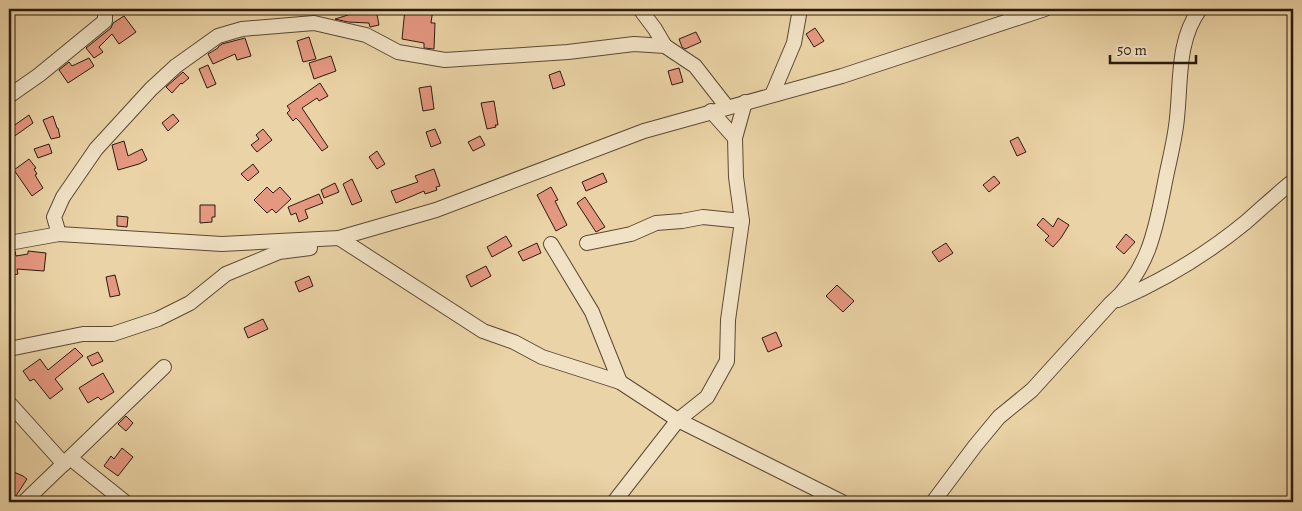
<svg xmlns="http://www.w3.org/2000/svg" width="1302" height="511" viewBox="0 0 1302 511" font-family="Alegreya,serif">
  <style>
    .building { fill: #e59880; stroke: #2b1b0e }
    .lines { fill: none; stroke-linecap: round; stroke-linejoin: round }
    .street-casing { stroke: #5b4934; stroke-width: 16 }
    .street { stroke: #f1e2c5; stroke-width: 14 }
  </style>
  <rect width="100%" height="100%" fill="#ead3a6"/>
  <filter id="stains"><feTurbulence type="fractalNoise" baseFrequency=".004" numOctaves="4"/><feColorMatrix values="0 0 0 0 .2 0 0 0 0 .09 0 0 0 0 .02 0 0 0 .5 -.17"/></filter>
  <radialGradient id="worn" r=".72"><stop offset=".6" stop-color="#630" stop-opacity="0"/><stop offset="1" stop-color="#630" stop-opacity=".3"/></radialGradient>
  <g class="building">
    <path d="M348 9H357V13L376 9 379 25 370 27 369 23 348 22 335 19 348 15Z"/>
    <path d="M405 9H433L431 23H435L434 49 424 48V43L402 39Z"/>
    <path d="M124 16 136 32 119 44 112 34 99 47 103 52 94 58 86 48 111 28 113 23Z"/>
    <path d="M815 28 824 41 814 47 806 34Z"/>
    <path d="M696 32 701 42 685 49 682 47 679 39Z"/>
    <path d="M309 37 316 59 303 62 297 41Z"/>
    <path d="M245 38 251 56 237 60 235 54 213 64 208 54 218 48V47L222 44Z"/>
    <path d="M331 56 336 71 314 79 309 63Z"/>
    <path d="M89 58 94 66 68 83 59 70 69 62 72 66Z"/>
    <path d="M208 65 216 84 207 88 199 69Z"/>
    <path d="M679 68 683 82 672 85 668 71Z"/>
    <path d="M560 71 565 85 553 89 549 75Z"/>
    <path d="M183 72 189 78 182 84 181 83 172 93 166 87Z"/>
    <path d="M320 83 328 96 319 101 317 98 302 108 328 147 322 151 300 122 296 118 293 121 287 113 290 110 287 106Z"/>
    <path d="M431 86 434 109 423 111 419 88Z"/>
    <path d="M494 101 498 125H495L496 127 487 129 481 103Z"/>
    <path d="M173 114 179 121 168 131 162 123Z"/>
    <path d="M29 115 33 123 9 140V129Z"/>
    <path d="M53 116 57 128H58L60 137 51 139 43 120Z"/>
    <path d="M263 129 272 140 257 152 251 145 259 139 256 135Z"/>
    <path d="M435 129 441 143 431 147 426 132Z"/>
    <path d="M480 136 485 145 473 151 468 142Z"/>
    <path d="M1018 137 1026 152 1017 156 1010 141Z"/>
    <path d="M124 141 128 156 142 149 147 160 139 164 118 170 112 145Z"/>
    <path d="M49 144 52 153 38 158 34 149Z"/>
    <path d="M377 151 385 164 377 169 369 157Z"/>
    <path d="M29 159 36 168 34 169 37 174 35 175 43 188 32 196 14 170Z"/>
    <path d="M253 164 259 172 248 181 241 174Z"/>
    <path d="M434 169 440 186 436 187 437 190 425 194 424 191 396 203 391 191 418 182 415 176Z"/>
    <path d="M603 173 607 182 586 191 582 182Z"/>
    <path d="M994 176 1000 183 989 192 983 185Z"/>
    <path d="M352 179 362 201 352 205 343 184Z"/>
    <path d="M335 183 339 192 324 198 321 190Z"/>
    <path d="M267 187 273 193 280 187 291 199 276 213 272 209 267 213 254 200Z"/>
    <path d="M551 187 558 200 555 201 567 225 556 231 537 195Z"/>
    <path d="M319 194 323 203 305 210 308 218 299 222 296 213 291 215 288 207Z"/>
    <path d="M585 197 605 227 596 232 577 203Z"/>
    <path d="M200 205H215V217H212V222L200 223Z"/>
    <path d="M117 216 128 217 127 227 117 226Z"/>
    <path d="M1043 218 1053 227 1058 218 1069 225 1061 238 1053 247 1045 240 1049 236 1037 225Z"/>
    <path d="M1126 234 1135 242 1124 254 1116 247Z"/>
    <path d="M506 236 512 246 492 257 487 247Z"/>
    <path d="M537 243 541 253 523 261 518 252Z"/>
    <path d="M946 243 953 253 939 262 932 252Z"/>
    <path d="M15 251 16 256 28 254V251L46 253 44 271 17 269 18 274 9 276V252Z"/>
    <path d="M486 266 491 276 471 287 466 276Z"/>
    <path d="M115 275 120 295 110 297 106 277Z"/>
    <path d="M309 276 313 286 299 292 295 282Z"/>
    <path d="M837 285 854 301 843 312 826 296Z"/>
    <path d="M263 319 268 329 248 338 244 328Z"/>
    <path d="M776 332 782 346 768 352 762 338Z"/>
    <path d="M75 348 83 356 55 379 63 389 50 399 34 379 30 381 23 371 40 359 48 370Z"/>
    <path d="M98 352 103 361 92 366 87 357Z"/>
    <path d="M103 373 114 392 101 400 98 397 88 403 79 388Z"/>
    <path d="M126 416 133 423 126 431 118 424Z"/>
    <path d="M122 448 133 457 118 476 104 466 111 456 114 459Z"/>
    <path d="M9 470 23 476 27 479 12 502H9Z"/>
  </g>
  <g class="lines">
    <defs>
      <g id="street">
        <path d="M640 9 655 29 665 46"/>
        <path d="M772 95 794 43 800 9"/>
        <path d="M9 96 39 75 105 21V9"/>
        <path d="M711 111 735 138"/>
        <path d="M59 234 54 217 63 197 96 149 151 89 176 66 218 36 242 29 314 23 366 35 398 52 445 60 568 52 634 44 665 46 695 66 727 107"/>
        <path d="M339 238 483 331 514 342 542 357 620 382 678 420 842 502"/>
        <path d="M9 243 59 234 222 244 339 238 436 210 644 131 842 76 1045 9"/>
        <path d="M587 243 631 234 656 223 682 221 703 217 742 221"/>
        <path d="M551 244 592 312 620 382"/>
        <path d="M1118 300C1164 280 1207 254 1246 222 1262 208 1277 194 1293 181"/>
        <path d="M9 349 83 334H113L158 319 190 303 226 274 279 252 310 248"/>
        <path d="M9 403 64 464"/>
        <path d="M70 458 125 502"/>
        <path d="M24 502 164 367"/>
        <path d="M614 502 678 420 707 397 727 361 728 320 742 221 736 177 735 138 745 102"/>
        <path d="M933 502 975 446 999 417 1032 390 1110 304C1149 271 1156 228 1165 182 1169 161 1175 140 1177 118 1181 81 1177 40 1200 9"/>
      </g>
    </defs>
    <use href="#street" class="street-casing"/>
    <use href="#street" class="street"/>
  </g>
  <rect width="1302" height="511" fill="none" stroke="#ead3a6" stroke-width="30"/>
  <rect x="10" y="10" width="1282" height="491" fill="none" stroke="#2b1b0e" stroke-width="2.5"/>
  <rect x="15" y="15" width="1272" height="481" fill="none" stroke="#2b1b0e"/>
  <path d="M1110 55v8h86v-8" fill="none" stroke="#2b1b0e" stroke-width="2.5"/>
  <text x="1117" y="55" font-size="15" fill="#2b1b0e" stroke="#f1e2c5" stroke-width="4" paint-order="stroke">50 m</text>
  <rect width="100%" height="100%" filter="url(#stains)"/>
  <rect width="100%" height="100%" fill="url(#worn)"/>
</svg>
